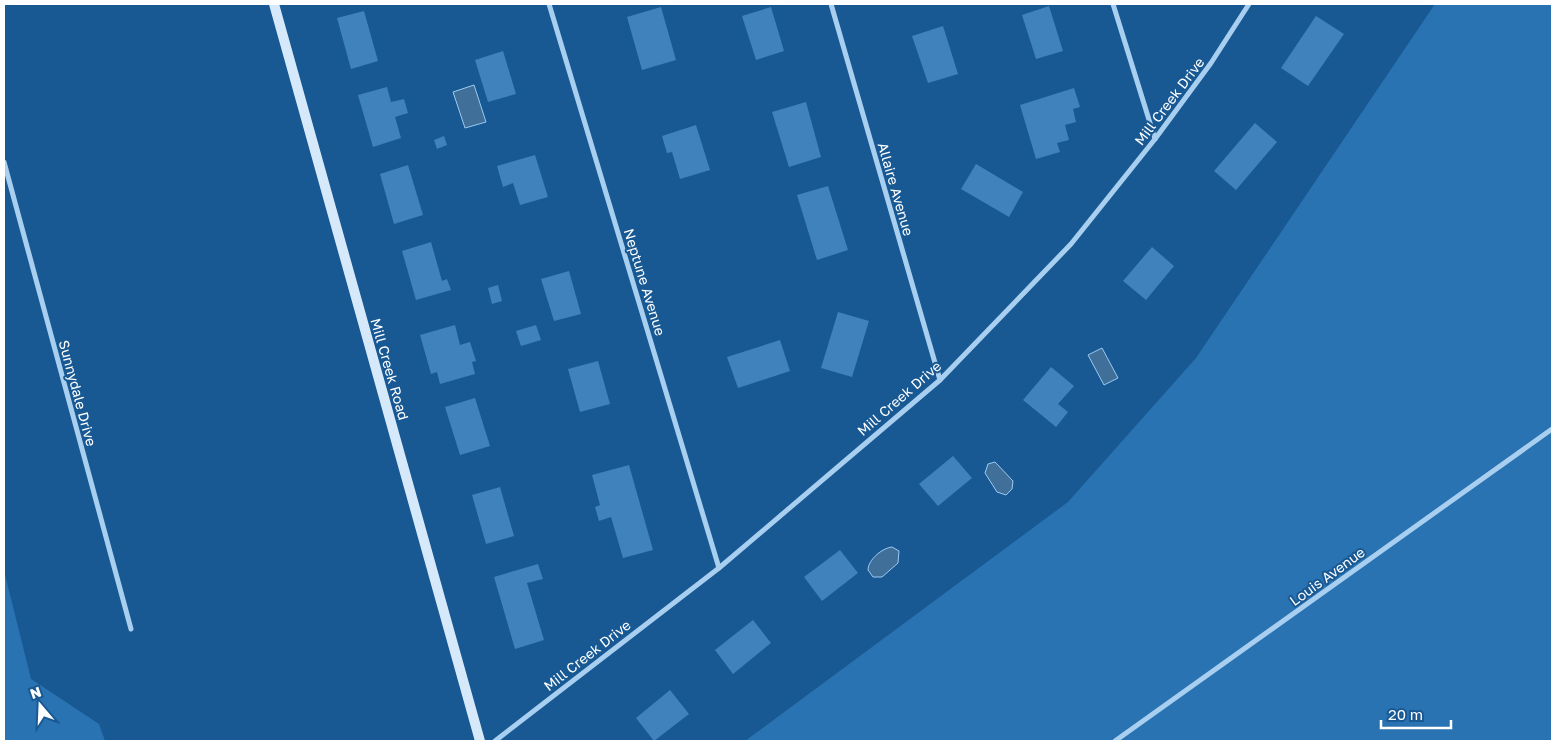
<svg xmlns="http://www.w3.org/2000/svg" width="1556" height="745" viewBox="0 0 1556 745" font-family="'Golos Text',sans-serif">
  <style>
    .green { fill: #2a73b2 }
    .water { fill: #406f99; stroke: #9bcbf3 }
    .building { fill: #4082bb }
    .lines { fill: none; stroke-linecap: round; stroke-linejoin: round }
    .street { stroke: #a8cff0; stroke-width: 5 }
    .secondary { stroke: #d6e9fb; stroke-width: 10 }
    .labels { text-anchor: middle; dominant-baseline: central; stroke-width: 4; stroke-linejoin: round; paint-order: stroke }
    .street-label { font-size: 14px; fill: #fff; stroke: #185994 }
  </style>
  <rect width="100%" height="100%" fill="#185994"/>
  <g class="green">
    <path d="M1435 4H1552V741H745L1068 502 1196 358Z"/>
    <path d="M4 571 31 679 99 724 105 741H4Z"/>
  </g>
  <g class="water">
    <path d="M474 85 486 122 465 128 453 92Z"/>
    <path d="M1102 348 1118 378 1104 385 1088 355Z"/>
    <path d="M995 462 1013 481 1012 489 1006 495 997 492 985 473 988 464Z"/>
    <path d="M892 547 899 551 898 563 882 577H873L868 570C868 560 882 548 892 547Z"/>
  </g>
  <g class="building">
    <path d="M1049 6 1063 51 1036 59 1022 15Z"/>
    <path d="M661 7 676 60 642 70 627 17Z"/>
    <path d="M771 7 784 51 756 60 742 16Z"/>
    <path d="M364 11 378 61 351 69 337 18Z"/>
    <path d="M1316 16 1344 34 1308 86 1281 68Z"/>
    <path d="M943 26 958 74 928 83 912 36Z"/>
    <path d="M503 51 516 94 488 102 475 60Z"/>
    <path d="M387 87 391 102 404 99 408 113 395 117 401 138 373 147 358 95Z"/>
    <path d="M1074 88 1080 107 1073 109 1076 122 1065 125 1069 140 1057 143 1060 152 1036 159 1020 105Z"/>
    <path d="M806 102 821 157 789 167 772 112Z"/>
    <path d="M1255 123 1277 142 1236 190 1214 171Z"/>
    <path d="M696 125 710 170 680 179 672 152 667 153 662 136Z"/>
    <path d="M444 136 447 145 437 149 434 140Z"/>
    <path d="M535 155 548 197 520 205 513 183 503 187 497 166Z"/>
    <path d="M976 164 1023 192 1009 217 961 189Z"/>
    <path d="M408 165 423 215 394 224 380 174Z"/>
    <path d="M828 186 848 250 817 260 797 195Z"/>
    <path d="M431 242 442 281 447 279 451 290 416 300 402 251Z"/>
    <path d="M1152 247 1174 266 1146 300 1123 281Z"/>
    <path d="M569 271 581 314 554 321 541 279Z"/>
    <path d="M498 285 502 301 492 304 488 288Z"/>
    <path d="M838 312 869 321 852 377 821 368Z"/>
    <path d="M455 325 460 345 470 342 476 361 472 362 475 374 440 384 437 372 431 374 420 335Z"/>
    <path d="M536 325 541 340 521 346 516 331Z"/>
    <path d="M780 340 790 371 738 388 727 357Z"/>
    <path d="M598 361 610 404 580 412 568 369Z"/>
    <path d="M1051 367 1074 386 1058 404 1068 412 1056 427 1023 400Z"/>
    <path d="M475 398 490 446 460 455 445 407Z"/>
    <path d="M953 456 972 478 938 506 919 484Z"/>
    <path d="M629 465 653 550 623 558 611 517 599 521 595 507 600 505 592 475Z"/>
    <path d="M500 487 514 536 486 544 472 495Z"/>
    <path d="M840 550 858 573 822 601 804 577Z"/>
    <path d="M538 564 543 579 527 583 544 640 515 649 494 577Z"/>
    <path d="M753 620 771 643 733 674 715 650Z"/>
    <path d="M670 690 689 714 654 741 636 718Z"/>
  </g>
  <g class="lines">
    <g class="street">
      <path d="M549 4 719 568"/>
      <path d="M831 4 940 380"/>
      <path d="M1113 4 1155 139"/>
      <path d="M4 162 131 629"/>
      <path d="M495 741 719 568 940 380 1071 244 1155 139 1211 63 1249 4"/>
      <path d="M1115 741 1552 429"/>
    </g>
    <path class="secondary" d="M274 4 480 741"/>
  </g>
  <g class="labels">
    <g class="street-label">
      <text transform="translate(1169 101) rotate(-53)">Mill Creek Drive</text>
      <text transform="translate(896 189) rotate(74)">Allaire Avenue</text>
      <text transform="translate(645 282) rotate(73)">Neptune Avenue</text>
      <text transform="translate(390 369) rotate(74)">Mill Creek Road</text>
      <text transform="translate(78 393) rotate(75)">Sunnydale Drive</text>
      <text transform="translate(899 398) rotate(-41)">Mill Creek Drive</text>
      <text transform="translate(1327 576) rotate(-36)">Louis Avenue</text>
      <text transform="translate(587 655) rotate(-38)">Mill Creek Drive</text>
    </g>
  </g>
  <rect width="1556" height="745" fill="none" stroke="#ffffff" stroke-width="10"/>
  <g transform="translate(40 705) rotate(341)" stroke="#185994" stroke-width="4" paint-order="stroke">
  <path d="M0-4L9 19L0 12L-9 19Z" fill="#ffffff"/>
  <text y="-8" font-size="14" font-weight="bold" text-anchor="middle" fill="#ffffff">N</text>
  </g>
  <path d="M1381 720v8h70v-8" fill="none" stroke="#ffffff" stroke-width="2.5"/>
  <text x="1388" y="720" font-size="15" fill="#ffffff" stroke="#185994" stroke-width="4" paint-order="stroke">20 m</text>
</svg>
